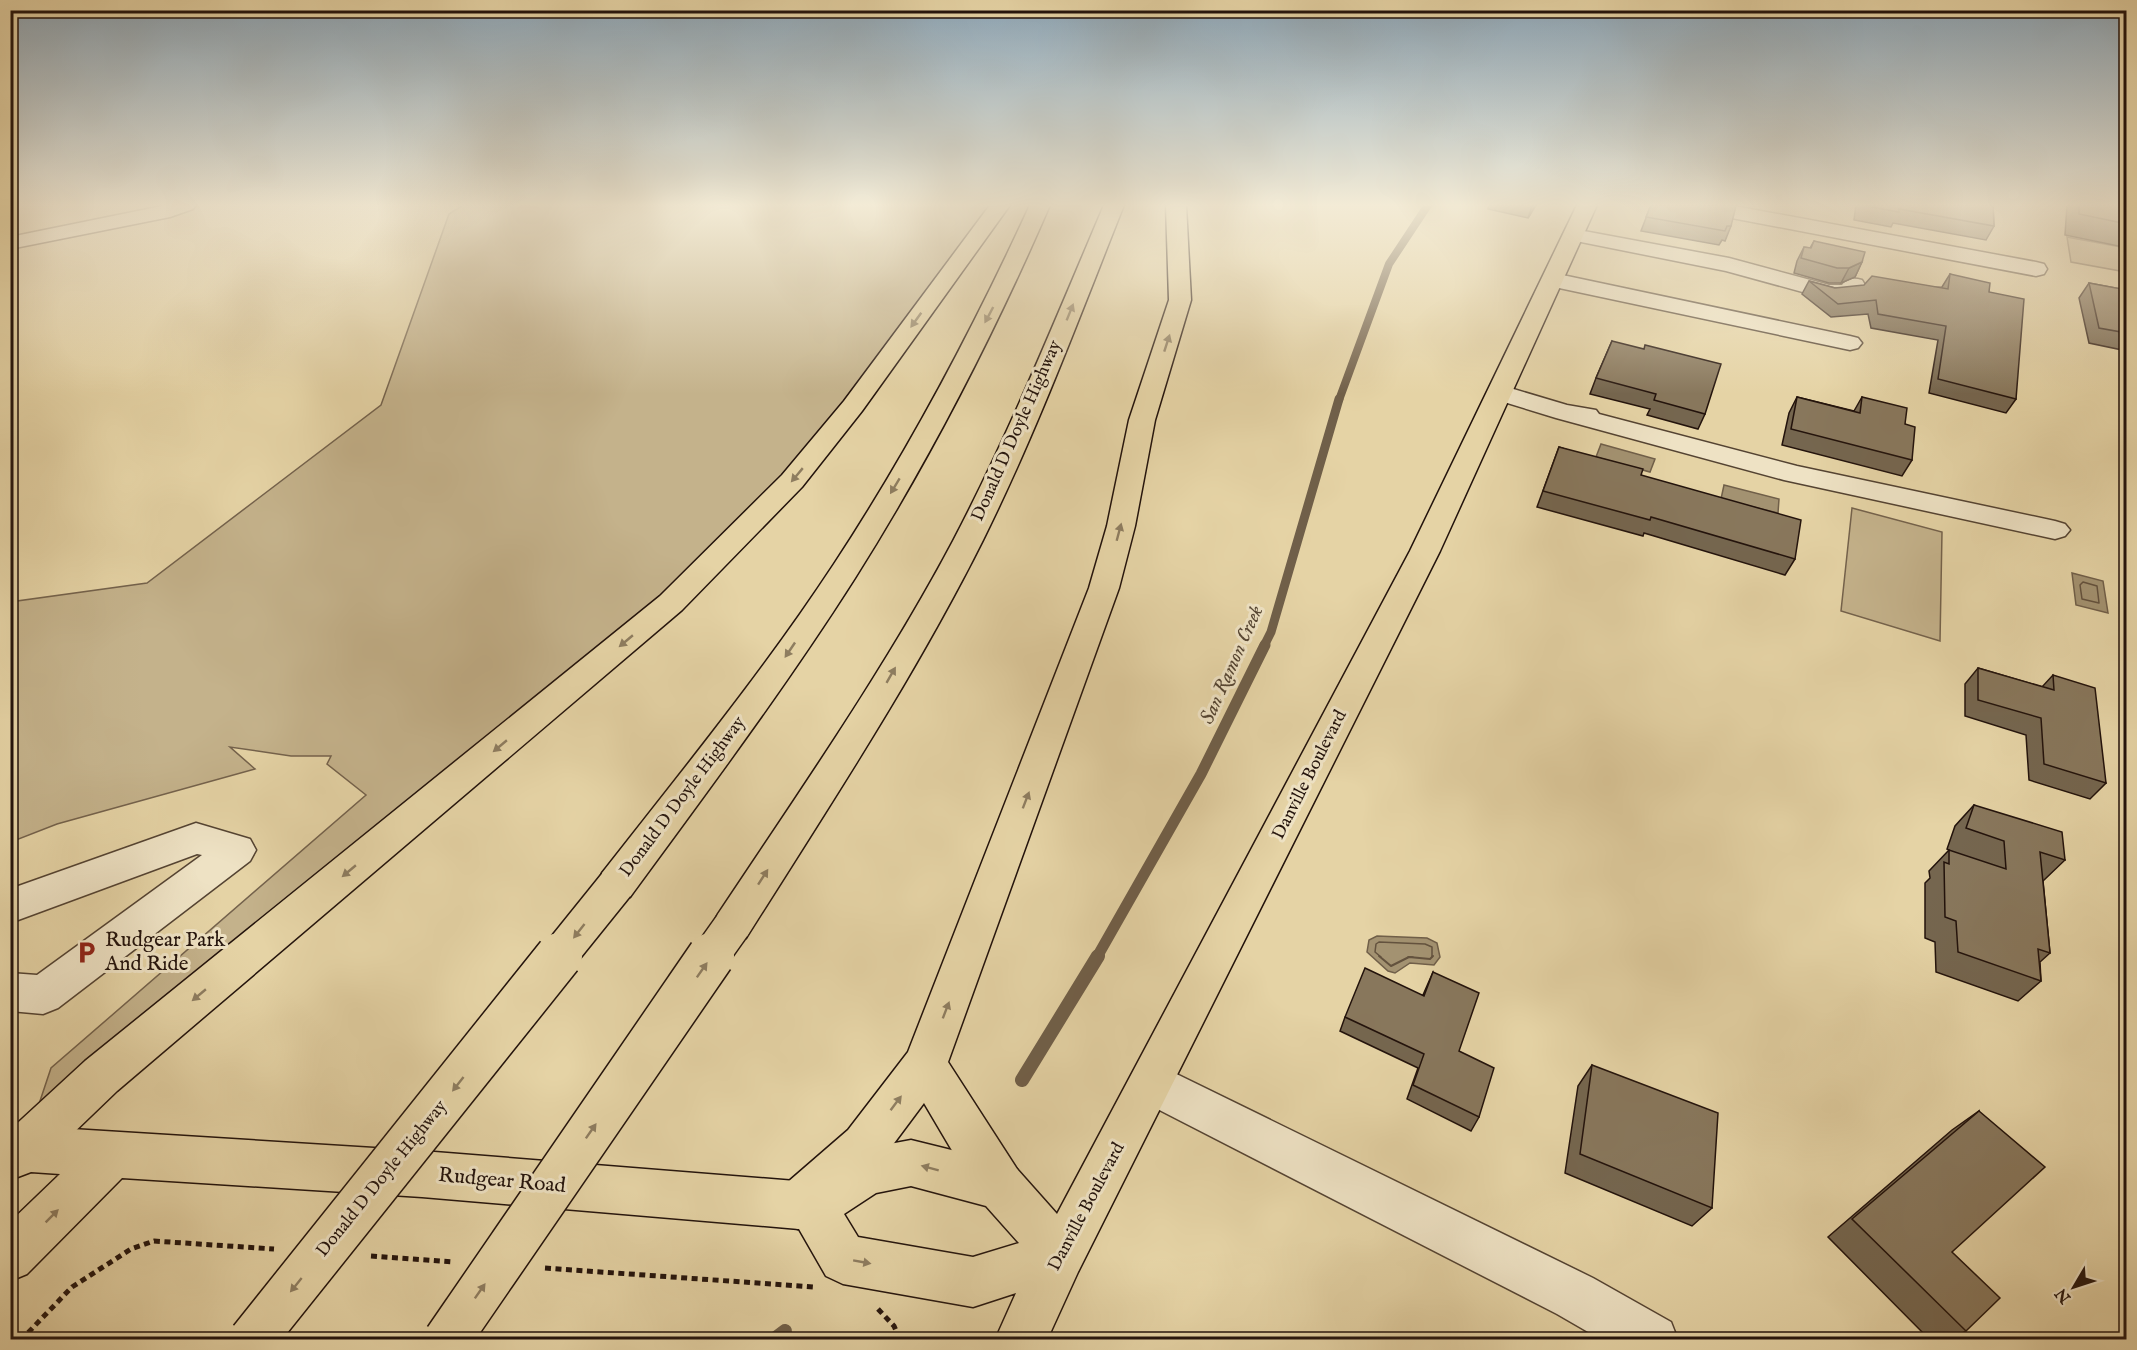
<svg xmlns="http://www.w3.org/2000/svg" width="2137" height="1350" viewBox="0 0 2137 1350" font-family="'IM FELL English',serif">
  <style>
    .green { fill: #c4b28b; stroke: #74624c; stroke-width: 1.5 }
    .water { fill: #a39271; stroke: #705f49; stroke-width: 1.5 }
    .lines { fill: none; stroke-linecap: round; stroke-linejoin: round }
    .shore-far1 { stroke: #63523e; stroke-width: 1.5 }
    .shore { stroke: #63523e; stroke-width: 2 }
    .stream-far3 { stroke: #705f49; stroke-width: 8 }
    .stream-far2 { stroke: #705f49; stroke-width: 9 }
    .stream-far1 { stroke: #705f49; stroke-width: 11 }
    .stream { stroke: #705f49; stroke-width: 14 }
    .minor-casing { stroke: #544332; stroke-width: 3 }
    .major-casing { stroke: #23130c; stroke-width: 3 }
    .highway-casing { stroke: #23130c; stroke-width: 3 }
    .path { stroke: #23130c; stroke-width: 5; stroke-dasharray: 6 4.5; stroke-linecap: butt }
    .minor { fill: #eee2c4; fill-rule: evenodd }
    .major { fill: #e5d3a5; fill-rule: evenodd }
    .highway { fill: #e5d3a5; fill-rule: evenodd }
    .highway-bridge-far1-casing { stroke: #23130c; stroke-width: 39; stroke-linecap: butt }
    .highway-bridge-casing { stroke: #23130c; stroke-width: 49; stroke-linecap: butt }
    .highway-bridge-far1 { stroke: #e5d3a5; stroke-width: 36 }
    .highway-bridge { stroke: #e5d3a5; stroke-width: 46 }
    .wall { fill: #75664f; stroke: #23130c; stroke-width: 1.5 }
    .shaded-wall { fill: #5f5340; stroke: #23130c; stroke-width: 1.5 }
    .building { fill: #88775c; stroke: #23130c; stroke-width: 1.5 }
    .oneway { fill: #8e7d60 }
    .labels { text-anchor: middle; dominant-baseline: central; stroke-width: 6; stroke-linejoin: round; paint-order: stroke }
    .street-label { font-size: 18px; fill: #23130c; stroke: #eee2c4 }
    .water-label { font-size: 20px; font-style: italic; fill: #564634; stroke: #eee2c4 }
    .near-poi-label { font-size: 21px; fill: #23130c; stroke: #eee2c4; text-anchor: start }
    .near-street-label { font-size: 21px; fill: #23130c; stroke: #eee2c4 }
  </style>
  <rect width="100%" height="100%" fill="#e5d3a5"/>
  <filter id="stains"><feTurbulence type="fractalNoise" baseFrequency=".00333" numOctaves="4"/><feColorMatrix values="0 0 0 0 .2 0 0 0 0 .09 0 0 0 0 .02 0 0 0 .5 -.17"/></filter>
  <radialGradient id="worn" r=".72"><stop offset=".6" stop-color="#630" stop-opacity="0"/><stop offset="1" stop-color="#630" stop-opacity=".3"/></radialGradient>
  <g class="green">
    <path d="M463 205H1000L738 537 24 1149 51 1068 366 795 327 764 331 756H291L230 747 255 769 57 824 11 842 10 602 147 583 381 405 449 214Z"/>
    <path d="M2067 237 2126 248V272L2071 262Z"/>
    <path d="M1852 508 1942 532 1940 641 1841 611Z"/>
  </g>
  <g class="water">
    <path d="M1601 444 1655 459 1650 472 1596 457Z"/>
    <path d="M1724 485 1779 499 1778 513 1721 499Z"/>
    <path d="M2072 573 2103 581 2108 613 2076 605Z"/>
    <path d="M1377 936 1427 938 1437 943 1440 957 1434 965 1410 963 1395 973 1388 971 1367 952 1369 940Z"/>
  </g>
  <g class="lines">
    <g class="shore-far1">
      <path d="M2083 582 2097 586 2099 603 2082 599 2080 585Z"/>
      <path d="M1381 957 1375 952 1376 944 1379 942 1425 944 1432 947V957"/>
      <path d="M1408 957H1413"/>
    </g>
    <path class="shore" d="M1379 956 1391 966 1409 957 1430 959 1433 956"/>
    <path class="stream-far3" d="M1339 400 1389 264 1428 205"/>
    <path class="stream-far2" d="M1264 646 1271 632 1339 399"/>
    <path class="stream-far1" d="M1097 957 1201 774 1265 645"/>
    <g class="stream">
      <path d="M1022 1080 1098 956"/>
      <path d="M773 1340 785 1331"/>
    </g>
    <defs>
      <g id="minor">
        <path d="M167 205H196L193 209 170 217 10 249V237Z"/>
        <path d="M1685 205H1729L2036 262 2044 264 2047 269 2044 274 2036 276 1695 211 1688 209Z"/>
        <path d="M1573 229 1729 258 1829 285H1842C1848 278 1854 278 1862 280L1865 285 1857 296 1828 299 1726 271 1566 239 1563 235 1566 231Z"/>
        <path d="M1553 273 1850 336 1858 338 1862 343 1858 348 1850 350 1545 285 1542 280 1545 275Z"/>
        <path d="M1500 385 1567 405 1596 410 1599 414 1797 466 2055 521 2065 524 2070 530 2065 536 2055 539 1784 480 1556 418 1491 398 1487 393 1491 388Z"/>
        <path d="M196 823 250 839 256 850 250 861 58 1008 43 1014 10 1011V973L37 975 202 855 197 854 10 923V889Z"/>
        <path d="M1152 1062 1593 1278 1671 1322 1678 1340H1602L1557 1314 1136 1098 1130 1083 1136 1068Z"/>
      </g>
      <path id="major" d="M1577 205H1597L1440 551 1078 1272 1047 1340H995L1016 1293 973 1307 843 1284 826 1276 799 1229 422 1197 122 1178 27 1274 10 1281V1222L60 1174 31 1172 10 1180V1132L24 1126 422 1151 808 1182 852 1155 868 1148 911 1140 1000 1162 1017 1169 1057 1214 1410 551ZM911 1186 986 1206 1019 1243 973 1257 858 1237 844 1214 876 1193Z"/>
      <g id="highway">
        <path d="M990 205H1010L862 411 802 487 682 610 117 1091 40 1165 24 1172 10 1166V1130L85 1061 660 596 782 475 844 401Z"/>
        <path d="M1030 205H1050C994 334 930 459 855 578 785 688 707 792 630 897L616 901 602 897 597 885 602 873C681 772 763 672 834 564 909 450 973 329 1030 205Z"/>
        <path d="M1104 205H1124C1079 318 1037 431 983 540 914 678 828 808 746 938L732 943 718 938 712 926 718 914C799 792 884 671 953 541 1010 432 1056 318 1104 205Z"/>
        <path d="M1166 205H1186L1191 300 1155 420 1135 526 1119 588 948 1062 1017 1169 1024 1186 1017 1203 1000 1210 983 1203 924 1103 880 1162 815 1222 798 1229 781 1222 774 1205 781 1188 848 1130 908 1052 1089 588 1107 526 1129 420 1169 300Z"/>
      </g>
    </defs>
    <use href="#minor" class="minor-casing"/>
    <use href="#major" class="major-casing"/>
    <use href="#highway" class="highway-casing"/>
    <g class="path">
      <path d="M371 1256 454 1262"/>
      <path d="M545 1268 813 1287"/>
      <path d="M878 1309 894 1326 900 1340"/>
      <path d="M21 1340 72 1287 131 1249 154 1241 274 1249"/>
    </g>
    <use href="#minor" class="minor"/>
    <use href="#major" class="major"/>
    <use href="#highway" class="highway"/>
    <defs>
      <g id="highway-bridge-far1">
        <path d="M558 957 616 885"/>
        <path d="M710 957 732 926"/>
      </g>
      <g id="highway-bridge">
        <path d="M252 1340 559 956"/>
        <path d="M447 1340 711 956"/>
      </g>
    </defs>
    <use href="#highway-bridge-far1" class="highway-bridge-far1-casing"/>
    <use href="#highway-bridge" class="highway-bridge-casing"/>
    <use href="#highway-bridge-far1" class="highway-bridge-far1"/>
    <use href="#highway-bridge" class="highway-bridge"/>
  </g>
  <g class="wall">
    <path d="M1489 205H1536L1528 218 1488 209Z"/>
    <path d="M1651 205 1731 226 1725 241 1722 240 1719 245 1641 231Z"/>
    <path d="M1856 205H1993L1994 226 1986 240 1893 223 1891 227 1854 220Z"/>
    <path d="M2067 205H2127V242L2123 247 2065 235Z"/>
    <path d="M1814 241 1862 262 1855 277 1841 283H1829L1794 273 1797 261 1804 247 1810 248Z"/>
    <path d="M1950 274 1989 292 2016 399 2006 413 1929 393 1938 340 1871 328 1868 314 1831 317 1802 294 1809 281 1835 288 1942 287Z"/>
    <path d="M2089 283 2127 290V351L2089 343 2079 298Z"/>
    <path d="M1612 341 1705 414 1698 429 1647 415 1650 409 1590 394 1596 378Z"/>
    <path d="M1797 397 1854 411 1862 397 1905 424 1912 460 1902 476 1782 445 1789 413Z"/>
    <path d="M1559 447 1641 475 1795 559 1785 575 1644 533 1643 536 1537 507Z"/>
    <path d="M1978 668 2042 687 2053 675 2106 783 2090 799 2029 780 2026 735 1965 716V684Z"/>
    <path d="M2127 681V722L2124 721 2121 688Z"/>
    <path d="M1974 805 2065 860 2043 881 2050 953 2040 962 2041 981 2018 1001 1936 972 1935 942 1925 938V883L1930 878 1929 871 1949 850 1947 849 1955 826Z"/>
    <path d="M1433 972 1459 1051 1479 1117 1471 1131 1407 1099 1418 1068 1340 1031 1345 1017 1423 995Z"/>
    <path d="M1592 1065 1712 1208 1692 1226 1565 1173 1578 1086Z"/>
    <path d="M1979 1111 1952 1252 1966 1331 1950 1340H1930L1828 1237 1952 1130Z"/>
  </g>
  <g class="shaded-wall">
    <path d="M1532 205H1536L1528 218 1532 206Z"/>
    <path d="M1862 262 1855 277 1841 283 1849 268Z"/>
  </g>
  <g class="building">
    <path d="M1651 205H1733L1736 206 1731 226H1727L1725 231 1646 217Z"/>
    <path d="M1861 205H1993L1994 226 1899 209V212Z"/>
    <path d="M2079 205H2127V224L2079 214Z"/>
    <path d="M1814 241 1865 252 1862 262 1849 268H1837L1801 258 1804 247 1811 248Z"/>
    <path d="M1950 274 1990 283 1989 292 2024 299 2016 399 1938 379 1946 326 1878 314 1876 300 1838 304 1809 281 1835 288 1864 285 1872 276 1948 289Z"/>
    <path d="M2089 283 2127 290V333L2099 328Z"/>
    <path d="M1612 341 1644 349 1645 345 1721 364 1705 414 1654 400 1656 394 1596 378Z"/>
    <path d="M1797 397 1860 413 1862 397 1907 408 1905 424 1915 427 1912 460 1791 429Z"/>
    <path d="M1559 447 1643 469 1641 475 1801 520 1795 559 1651 517 1650 520 1543 491Z"/>
    <path d="M1978 668 2054 690 2053 675 2095 688 2106 783 2044 764 2041 718 1978 700Z"/>
    <path d="M1974 805 2062 832 2065 860 2040 852 2050 953 2038 949 2041 981 1958 952 1956 921 1945 917 1944 862 1949 864V850L2006 869 2004 841 1966 828Z"/>
    <path d="M1365 968 1424 996 1433 972 1479 993 1459 1051 1494 1068 1479 1117 1413 1085 1424 1054 1345 1017Z"/>
    <path d="M1592 1065 1718 1113 1712 1208 1580 1154Z"/>
    <path d="M1979 1111 2045 1167 1952 1252 2000 1298 1966 1331 1852 1219Z"/>
  </g>
  <defs><path id="oneway-solid" d="M-6-.8H1V-3.2L6.5 0L1 3.2V.8H-6Z" transform="scale(1.5)"/></defs>
  <g class="oneway">
    <use href="#oneway-solid" transform="translate(1070 312) rotate(-68)"/>
    <use href="#oneway-solid" transform="translate(989 315) rotate(118)"/>
    <use href="#oneway-solid" transform="translate(916 320) rotate(126)"/>
    <use href="#oneway-solid" transform="translate(1167 343) rotate(-72)"/>
    <use href="#oneway-solid" transform="translate(797 475) rotate(130)"/>
    <use href="#oneway-solid" transform="translate(895 486) rotate(121)"/>
    <use href="#oneway-solid" transform="translate(1119 532) rotate(-75)"/>
    <use href="#oneway-solid" transform="translate(626 641) rotate(140)"/>
    <use href="#oneway-solid" transform="translate(790 650) rotate(124)"/>
    <use href="#oneway-solid" transform="translate(891 675) rotate(-60)"/>
    <use href="#oneway-solid" transform="translate(500 746) rotate(140)"/>
    <use href="#oneway-solid" transform="translate(1026 800) rotate(-69)"/>
    <use href="#oneway-solid" transform="translate(349 871) rotate(140)"/>
    <use href="#oneway-solid" transform="translate(763 877) rotate(-57)"/>
    <use href="#oneway-solid" transform="translate(579 931) rotate(128)"/>
    <use href="#oneway-solid" transform="translate(702 970) rotate(-55)"/>
    <use href="#oneway-solid" transform="translate(199 995) rotate(140)"/>
    <use href="#oneway-solid" transform="translate(946 1010) rotate(-69)"/>
    <use href="#oneway-solid" transform="translate(458 1084) rotate(128)"/>
    <use href="#oneway-solid" transform="translate(896 1103) rotate(-53)"/>
    <use href="#oneway-solid" transform="translate(591 1131) rotate(-55)"/>
    <use href="#oneway-solid" transform="translate(930 1168) rotate(-165)"/>
    <use href="#oneway-solid" transform="translate(52 1216) rotate(-45)"/>
    <use href="#oneway-solid" transform="translate(862 1262) rotate(10)"/>
    <use href="#oneway-solid" transform="translate(296 1285) rotate(129)"/>
    <use href="#oneway-solid" transform="translate(480 1291) rotate(-55)"/>
  </g>
  <linearGradient id="sky" x2="0" y2="1"><stop stop-color="#8ca6b8"/><stop offset="0.52" stop-color="#f3ebd6"/><stop offset="1" stop-color="#f3ebd6" stop-opacity="0"/></linearGradient>
  <rect width="2137" height="394" fill="url(#sky)"/>
  <defs>
    <symbol id="parking-bare" viewBox="-9 -9 18 18"><path d="M-3.5-5.5H1a3.5 3.5 0 0 1 0 7H-1V5.5H-3.5ZM-1-3.4V-.6H.8a1.4 1.4 0 0 0 0-2.8Z" fill="#8f2418" stroke="#eee2c4" stroke-width="2.5" paint-order="stroke"/></symbol>
  </defs>
  <g fill-rule="evenodd">
    <use href="#parking-bare" x="70" y="936" width="33" height="33"/>
  </g>
  <g class="labels">
    <g class="street-label">
      <text transform="translate(1017 431) rotate(-66)">Donald D Doyle Highway</text>
      <text transform="translate(1310 775) rotate(-63)">Danville Boulevard</text>
      <text transform="translate(683 797) rotate(-53)">Donald D Doyle Highway</text>
      <text transform="translate(382 1179) rotate(-51)">Donald D Doyle Highway</text>
      <text transform="translate(1087 1207) rotate(-62)">Danville Boulevard</text>
    </g>
    <g class="water-label">
      <text transform="translate(1232 665) rotate(-66)">San Ramon Creek</text>
    </g>
    <g class="near-poi-label">
      <text x="105" y="940">Rudgear Park<tspan x="105" dy="24">And Ride</tspan></text>
    </g>
    <g class="near-street-label">
      <text transform="translate(502 1181) rotate(5)">Rudgear Road</text>
    </g>
  </g>
  <rect width="2137" height="1350" fill="none" stroke="#e5d3a5" stroke-width="36"/>
  <rect x="12" y="12" width="2113" height="1326" fill="none" stroke="#23130c" stroke-width="3"/>
  <rect x="18" y="18" width="2101" height="1314" fill="none" stroke="#23130c" stroke-width="1.5"/>
  <g transform="translate(2074 1287) rotate(231)" stroke="#eee2c4" stroke-width="4.5" paint-order="stroke">
  <path d="M0-4.5L10 22L0 15L-10 22Z" fill="#23130c"/>
  <text y="-9" font-size="16" font-weight="bold" text-anchor="middle" fill="#23130c">N</text>
  </g>
  <rect width="100%" height="100%" filter="url(#stains)"/>
  <rect width="100%" height="100%" fill="url(#worn)"/>
</svg>
